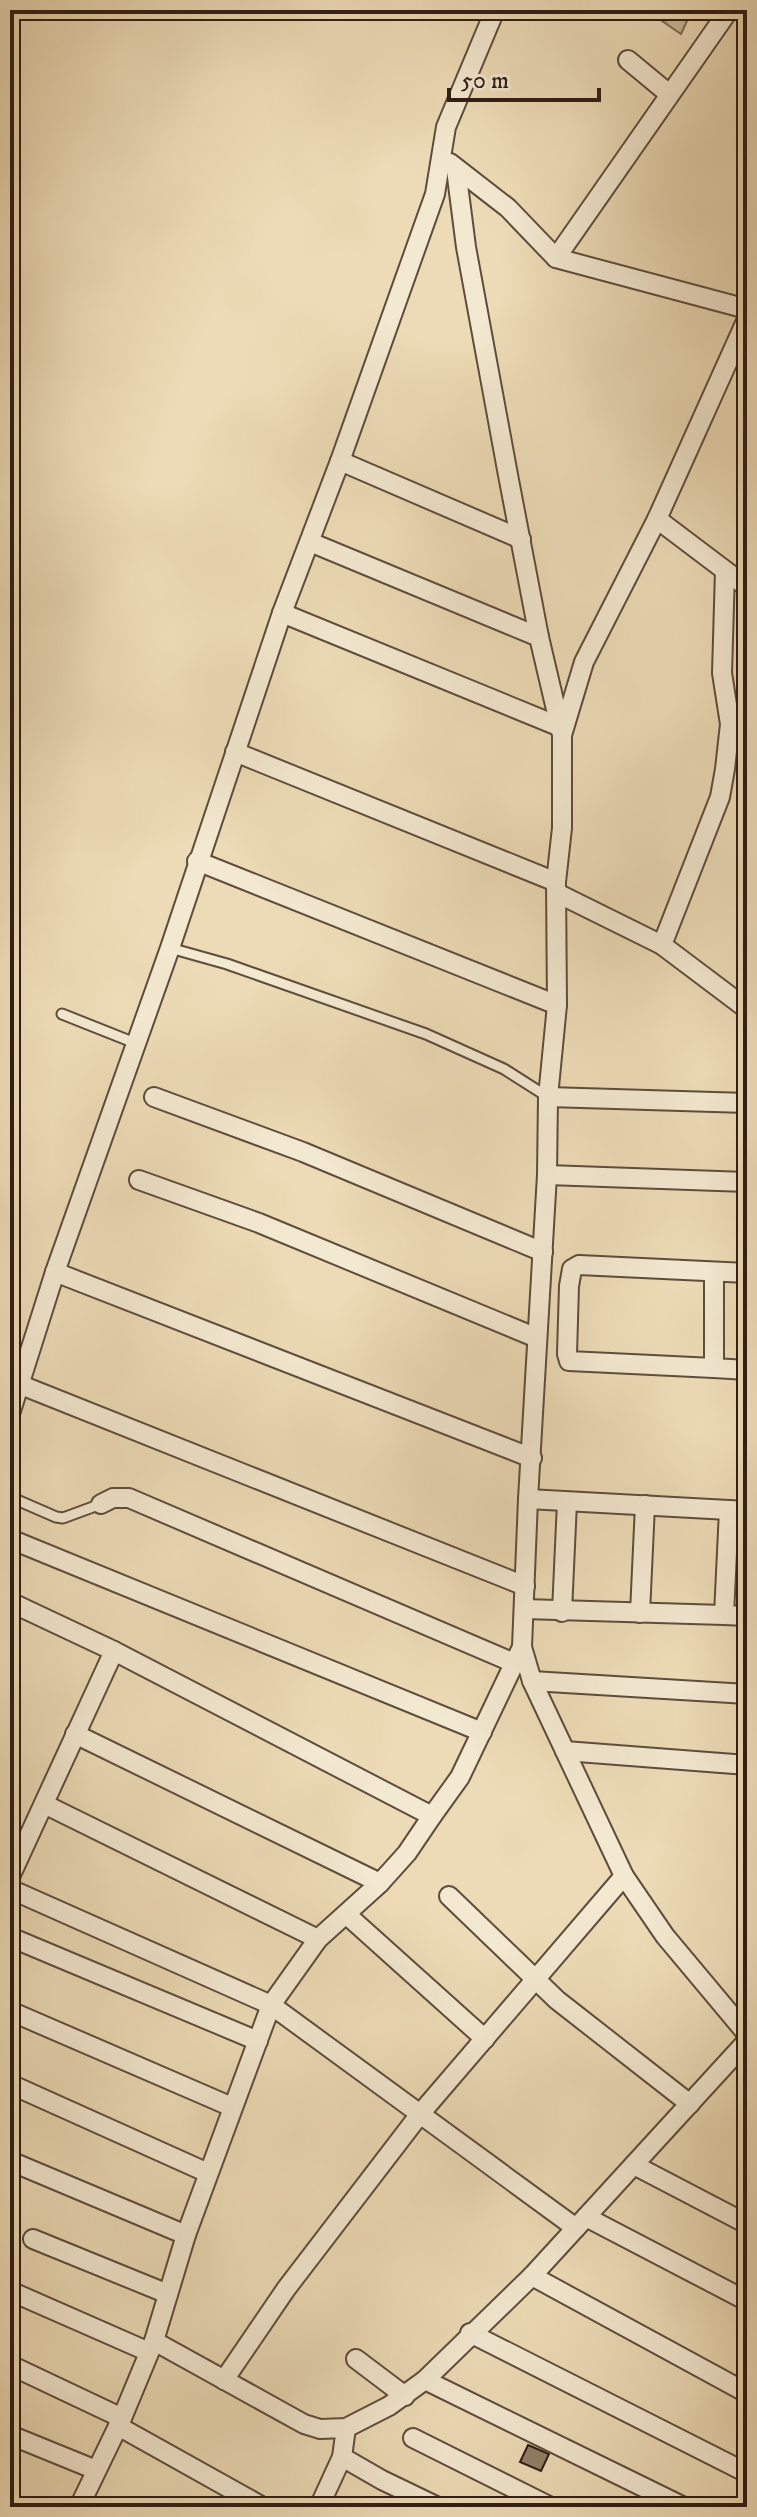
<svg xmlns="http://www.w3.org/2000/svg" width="757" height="2517" viewBox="0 0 757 2517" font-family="'IM FELL DW Pica',serif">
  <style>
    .cemetery { fill: url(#cemetery-stones); stroke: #7e6c57; stroke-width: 2 }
    .building { fill: #918068; stroke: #2f1e14; stroke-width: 2 }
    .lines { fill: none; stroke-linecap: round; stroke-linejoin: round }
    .lane-casing { stroke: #5e4d3c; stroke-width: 13 }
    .street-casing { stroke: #5e4d3c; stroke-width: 22 }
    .lane { stroke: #f3e8d0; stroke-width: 9 }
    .street { stroke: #f3e8d0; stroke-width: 18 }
  </style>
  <defs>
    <pattern id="cemetery-stones" width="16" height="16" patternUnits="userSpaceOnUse" patternTransform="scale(2)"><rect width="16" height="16" fill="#ccbb9a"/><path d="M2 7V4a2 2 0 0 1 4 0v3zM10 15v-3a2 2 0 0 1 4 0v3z" fill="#b0a084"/></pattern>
  </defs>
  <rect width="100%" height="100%" fill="#ecdbb6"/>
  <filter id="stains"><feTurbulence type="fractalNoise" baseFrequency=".0025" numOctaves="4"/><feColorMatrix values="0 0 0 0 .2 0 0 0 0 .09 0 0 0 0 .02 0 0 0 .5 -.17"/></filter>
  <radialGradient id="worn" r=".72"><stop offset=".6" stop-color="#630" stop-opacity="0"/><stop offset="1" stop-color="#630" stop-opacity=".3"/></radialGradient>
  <path class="cemetery" d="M646 10H692L681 34Z"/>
  <path class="building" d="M528 2445 549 2454 541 2471 520 2462Z"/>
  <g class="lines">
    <defs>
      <g id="lane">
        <path d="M170 948 227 964 426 1034 504 1069 548 1097"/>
        <path d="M62 1014 135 1043"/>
        <path d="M10 1497 56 1517 63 1518 101 1504"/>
      </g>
      <g id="street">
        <path d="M628 60 669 94"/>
        <path d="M450 163 508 208 556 258 747 309"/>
        <path d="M456 169 466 247 508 475 539 637 562 735"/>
        <path d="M556 258 729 10"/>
        <path d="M340 461 521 539"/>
        <path d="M657 519 747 587"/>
        <path d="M310 542 539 637"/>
        <path d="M282 613 558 726"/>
        <path d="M235 752 556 882"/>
        <path d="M197 861 557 1005"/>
        <path d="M557 893 662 945 747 1009"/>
        <path d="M662 945 720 797 725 769 730 724 722 673 725 571"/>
        <path d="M154 1097 303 1152 543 1252"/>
        <path d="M548 1097 747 1103"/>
        <path d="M547 1175 747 1182"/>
        <path d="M139 1180 259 1223 537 1338"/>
        <path d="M55 1272 532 1458"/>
        <path d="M714 1272V1368L747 1370"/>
        <path d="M714 1368 569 1361 567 1354 569 1286 572 1269 579 1265 747 1273"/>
        <path d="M21 1385 525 1586"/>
        <path d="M10 1414 55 1272 170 948 282 613 340 461 435 194 446 127 495 10"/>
        <path d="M528 1499 747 1511"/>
        <path d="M101 1504 113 1498H129L514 1663"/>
        <path d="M729 1510 724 1615 747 1616"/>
        <path d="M10 1539 482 1732"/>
        <path d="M10 1602 114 1651 432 1816 460 1777 522 1647 528 1499 547 1175 548 1097 557 1005 556 882 562 828V735L584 662 657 519 747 319"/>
        <path d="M524 1609 724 1615"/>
        <path d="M562 1612 567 1502"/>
        <path d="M640 1613 645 1505"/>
        <path d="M522 1647 532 1681 624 1876 665 1936 747 2034"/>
        <path d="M532 1681 747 1694"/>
        <path d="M75 1734 380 1883"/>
        <path d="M565 1751 747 1765"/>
        <path d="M44 1804 318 1939"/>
        <path d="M10 1877 114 1651"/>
        <path d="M10 1889 271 2005 576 2228"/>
        <path d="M449 1896 557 2000 690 2104"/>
        <path d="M347 1915 485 2039"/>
        <path d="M10 1937 258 2041"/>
        <path d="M10 2011 232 2107"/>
        <path d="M10 2084 208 2173"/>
        <path d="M10 2161 186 2235"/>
        <path d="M634 2165 747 2224"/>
        <path d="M586 2217 747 2301"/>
        <path d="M33 2239 168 2294"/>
        <path d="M532 2276 747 2393"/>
        <path d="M10 2291 149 2352"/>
        <path d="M470 2333 747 2473"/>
        <path d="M154 2341 304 2424 320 2429 346 2428 389 2406 425 2380 532 2276 747 2041"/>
        <path d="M356 2359 405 2396"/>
        <path d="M10 2365 122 2418"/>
        <path d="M224 2380 286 2289 420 2114 624 1876"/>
        <path d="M425 2380 684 2507"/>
        <path d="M118 2426 263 2507"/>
        <path d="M10 2435 96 2470"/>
        <path d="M413 2438 551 2507"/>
        <path d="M342 2457 382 2480 438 2507"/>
        <path d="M79 2507 122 2418 154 2341 186 2235 271 2005 318 1939 380 1883 407 1853 432 1816"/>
        <path d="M319 2507 342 2457 346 2428"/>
        <path d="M745 2507 747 2503"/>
      </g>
    </defs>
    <use href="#lane" class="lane-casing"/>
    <use href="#street" class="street-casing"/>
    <use href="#lane" class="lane"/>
    <use href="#street" class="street"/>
  </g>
  <rect width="757" height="2517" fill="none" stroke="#ecdbb6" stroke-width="40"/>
  <rect x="12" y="12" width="733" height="2493" fill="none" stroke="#2f1e14" stroke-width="4"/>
  <rect x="20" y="20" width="717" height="2477" fill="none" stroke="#2f1e14" stroke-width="2"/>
  <path d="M449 88v12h150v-12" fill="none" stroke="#2f1e14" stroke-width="4"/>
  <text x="461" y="88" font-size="24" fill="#2f1e14" stroke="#f3e8d0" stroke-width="6" paint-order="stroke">50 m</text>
  <rect width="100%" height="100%" filter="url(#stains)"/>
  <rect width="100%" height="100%" fill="url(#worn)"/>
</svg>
